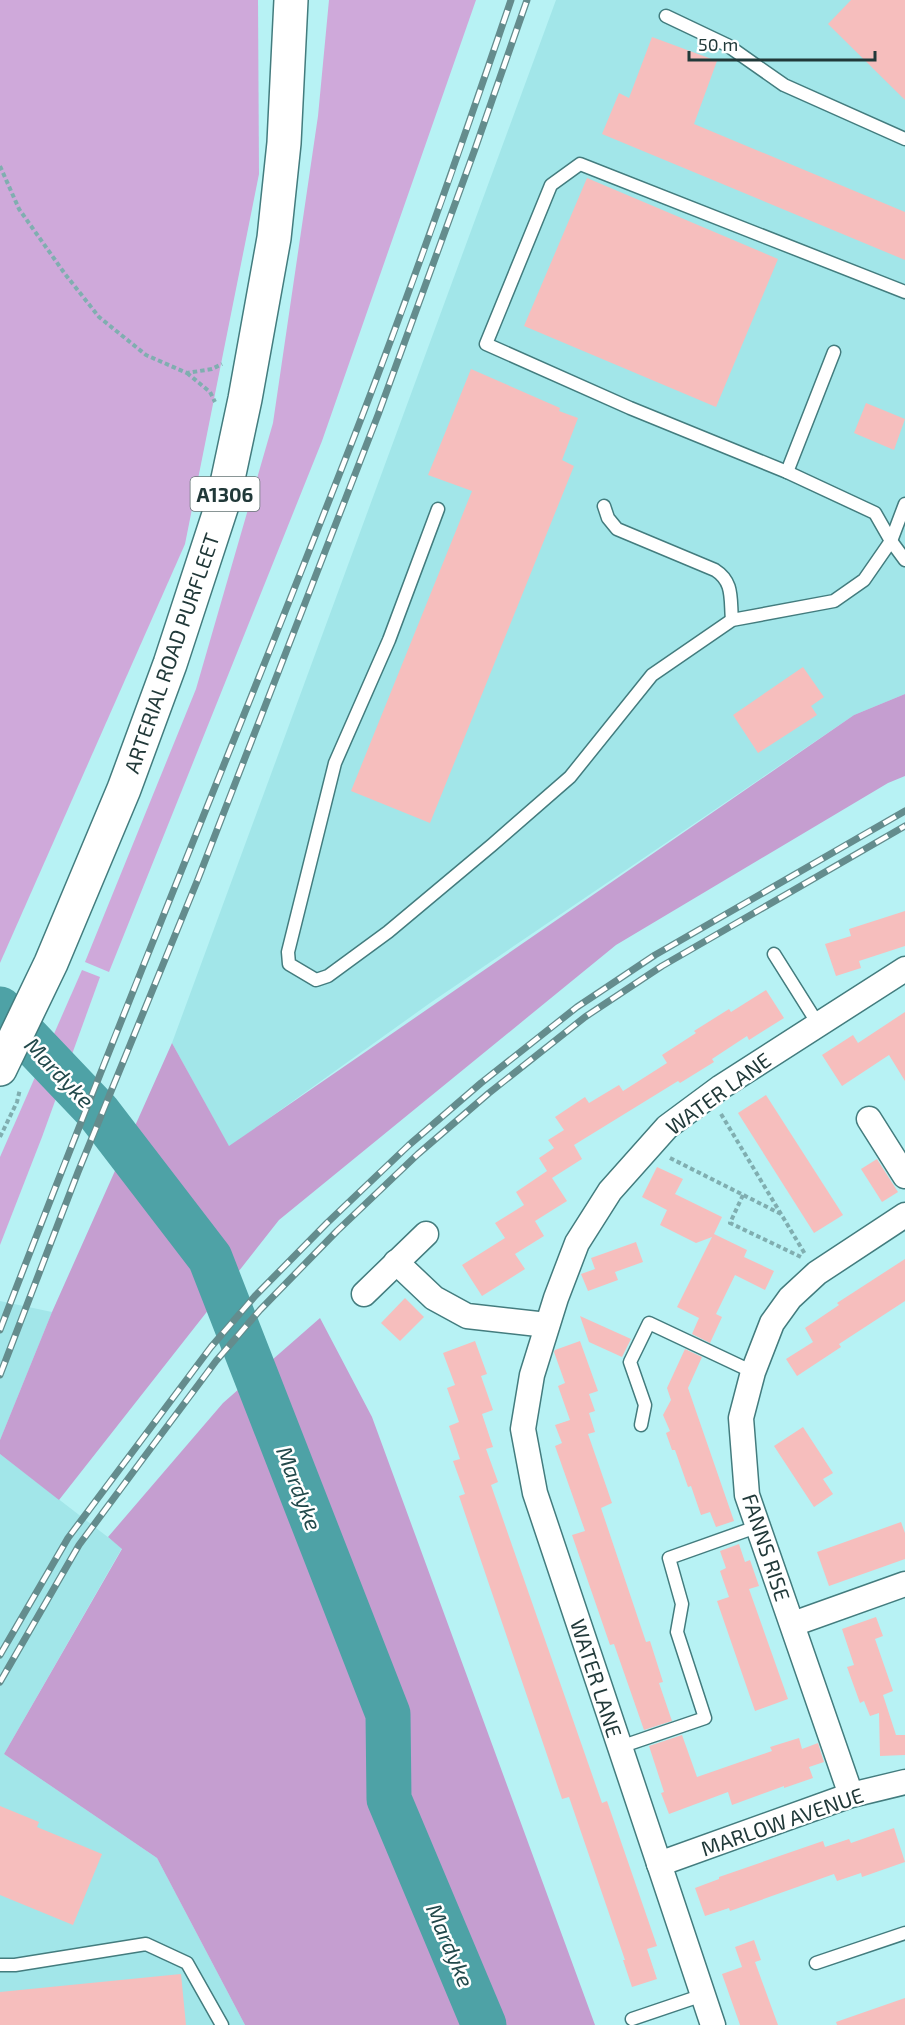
<svg xmlns="http://www.w3.org/2000/svg" width="905" height="2025" viewBox="0 0 905 2025" font-family="'Exo 2',sans-serif">
  <style>
    .built { fill: #a2e6e9 }
    .green { fill: #cfa9da }
    .forest { fill: #c59ed0 }
    .lines { fill: none; stroke-linecap: round; stroke-linejoin: round }
    .river { stroke: #4ea2a6; stroke-width: 45 }
    .building { fill: #f6bebd }
    .lane-casing { stroke: #437c7e; stroke-width: 15 }
    .street-casing { stroke: #437c7e; stroke-width: 27 }
    .primary-casing { stroke: #437c7e; stroke-width: 36 }
    .path { stroke: #80aeb0; stroke-width: 4; stroke-dasharray: 4.5 3; stroke-linecap: butt }
    .lane { stroke: #fff; stroke-width: 12 }
    .street { stroke: #fff; stroke-width: 24 }
    .primary { stroke: #fff; stroke-width: 33 }
    .rail-casing { stroke: #648c8d; stroke-width: 7 }
    .rail { stroke: #fff; stroke-width: 4.5; stroke-dasharray: 14; stroke-linecap: butt }
    .labels { text-anchor: middle; dominant-baseline: central; stroke-width: 5; stroke-linejoin: round; paint-order: stroke }
    .shield { fill: #fff; stroke: #647474; stroke-width: 1.5 }
    .shield-label { font-size: 20px; font-weight: bold; fill: #213939 }
    .street-label { font-size: 21px; fill: #213939; stroke: #fff }
    .water-label { font-size: 22px; font-style: italic; fill: #22494b; stroke: #fff }
  </style>
  <rect width="100%" height="100%" fill="#b7f2f4"/>
  <g class="built">
    <path d="M556 0H905V694L854 715 430 1003 229 1147 172 1043Z"/>
    <path d="M0 1301 52 1312 0 1440Z"/>
    <path d="M0 1454 122 1548 4 1754 157 1858 245 2025H0Z"/>
  </g>
  <g class="green">
    <path d="M0 0H258L259 174 185 544 0 963Z"/>
    <path d="M329 0H476L322 441 109 972 85 962 196 689 273 423 318 116Z"/>
    <path d="M82 970 100 977 42 1137 0 1245V1157Z"/>
  </g>
  <g class="forest">
    <path d="M905 694V776L888 783 616 945 279 1220 59 1500 0 1454V1440L52 1312 172 1043 229 1146 854 715Z"/>
    <path d="M320 1318 372 1417 595 2025H245L157 1858 4 1754 122 1549 108 1537 223 1403Z"/>
  </g>
  <g class="lines">
    <path class="river" d="M0 1009 98 1112 210 1258 388 1714 389 1799 484 2025"/>
  </g>
  <g class="building">
    <path d="M851 0H905V100L828 24Z"/>
    <path d="M652 37 717 61 694 124 905 212V260L602 134 619 93 629 98Z"/>
    <path d="M587 178 778 259 716 407 524 326Z"/>
    <path d="M471 369 560 408 559 411 578 418 562 460 574 466 430 823 351 791 472 491 428 475Z"/>
    <path d="M866 403 905 419 894 450 854 433Z"/>
    <path d="M803 667 824 697 811 706 817 715 758 753 733 715Z"/>
    <path d="M905 911V946L859 961 861 968 836 976 825 944 851 936 849 929Z"/>
    <path d="M766 990 784 1018 749 1040 747 1036 712 1059 714 1062 680 1083 678 1081 574 1145 582 1159 552 1178 567 1201 535 1221 544 1236 515 1254 525 1269 482 1296 462 1265 505 1238 495 1223 524 1205 516 1192 547 1171 539 1158 554 1148 548 1140 564 1130 555 1117 585 1097 589 1103 619 1085 623 1091 667 1063 662 1055 696 1033 694 1031 729 1009 731 1012Z"/>
    <path d="M905 1012V1081L889 1055 842 1086 822 1055 853 1035 858 1043Z"/>
    <path d="M766 1095 843 1215 814 1233 738 1113Z"/>
    <path d="M877 1159 898 1192 882 1202 861 1169Z"/>
    <path d="M657 1167 683 1179 675 1194 722 1217 714 1234 747 1250 744 1257 774 1271 765 1290 735 1275 716 1314 722 1317 710 1343 692 1334 699 1318 677 1307 712 1237 696 1243 660 1225 667 1210 642 1197Z"/>
    <path d="M636 1242 643 1262 615 1272 618 1280 588 1291 581 1274 595 1269 591 1258Z"/>
    <path d="M905 1259V1301L839 1344 841 1347 797 1376 786 1359 813 1342 805 1328 839 1305 837 1303Z"/>
    <path d="M405 1298 424 1317 400 1341 381 1323Z"/>
    <path d="M580 1316 631 1339 622 1357 589 1342Z"/>
    <path d="M475 1341 487 1374 481 1376 493 1410 482 1414 493 1447 486 1449 498 1482 491 1485 602 1803 607 1801 657 1946 647 1949 657 1979 632 1987 623 1960H625L569 1797 562 1799 459 1496 465 1494 453 1461 460 1459 449 1426 459 1422 447 1388 455 1385 443 1353Z"/>
    <path d="M580 1341 598 1391 589 1394 595 1411 589 1413 595 1432 588 1434 612 1503 601 1508 646 1642 650 1641 663 1682 659 1683 672 1721 644 1730 614 1644 610 1645 572 1535 585 1531 555 1446 562 1443 555 1425 570 1420 558 1386 565 1383 554 1352 555 1350Z"/>
    <path d="M685 1349 702 1357 688 1388 734 1521 716 1527 710 1512 701 1515 691 1486 688 1487 675 1450H672L666 1433 670 1431 663 1415 671 1400 667 1388Z"/>
    <path d="M803 1427 833 1473 823 1479 833 1494 814 1507 774 1446Z"/>
    <path d="M901 1522 905 1533V1559L829 1586 817 1552Z"/>
    <path d="M739 1544 745 1562 750 1560 759 1586 749 1589 788 1699 755 1711 717 1601 729 1597 720 1571 726 1568 720 1551Z"/>
    <path d="M876 1617 883 1636 875 1639 893 1691 883 1695 896 1735H905V1755L880 1756 879 1713 870 1716 864 1701 860 1703 847 1667 854 1665 842 1629Z"/>
    <path d="M682 1735 697 1777 772 1751 770 1747 799 1738 802 1749 818 1743 824 1762 809 1767 813 1778 784 1788V1786L732 1805 728 1792 669 1814 661 1793 664 1792 649 1746Z"/>
    <path d="M0 1806 39 1822 37 1827 102 1854 73 1925 0 1895Z"/>
    <path d="M894 1828 905 1862 862 1877 861 1873 837 1881 834 1874 730 1911 729 1908 705 1916 695 1888 719 1879V1877L823 1841 825 1847 849 1839 851 1843Z"/>
    <path d="M754 1940 761 1960 755 1962 778 2025H740L722 1974 742 1967 735 1947Z"/>
    <path d="M181 1974 186 2025H0V1992Z"/>
    <path d="M905 1998V2025H837L836 2022Z"/>
  </g>
  <g class="lines">
    <defs>
      <g id="lane">
        <path d="M666 16 727 45 784 85 905 139"/>
        <path d="M905 292 580 164 551 185 486 344 630 408 787 472 875 513 891 541 905 560"/>
        <path d="M787 472 834 352"/>
        <path d="M604 506 608 518 617 529 715 570C734 582 730 599 732 620"/>
        <path d="M438 509 389 640 335 763 288 952 289 964 316 980 328 976 388 932 492 845 570 777 652 675 732 620 834 601 864 580 891 541 905 504"/>
        <path d="M774 954 818 1024"/>
        <path d="M641 1425 645 1405 630 1362 649 1323 753 1372"/>
        <path d="M620 1747 705 1718 677 1632 682 1604 669 1558 759 1526"/>
        <path d="M816 1963 905 1933"/>
        <path d="M0 1965H15L146 1944 187 1963 222 2025"/>
        <path d="M632 2019 703 1995"/>
      </g>
      <g id="street">
        <path d="M869 1119 905 1176"/>
        <path d="M396 1262 434 1298 467 1316 547 1325"/>
        <path d="M364 1294 426 1234"/>
        <path d="M793 1624 905 1584"/>
        <path d="M851 1795 747 1495 741 1418 753 1372 772 1323 790 1298 817 1273 905 1215"/>
        <path d="M659 1864 851 1795 905 1782"/>
        <path d="M713 2025 535 1493 523 1429 532 1375 556 1298 577 1243 610 1191 667 1127 721 1087 905 969"/>
      </g>
      <path id="primary" d="M0 1069 51 963 124 789 170 664 223 502 245 399 274 238 284 143 291 0"/>
    </defs>
    <use href="#lane" class="lane-casing"/>
    <use href="#street" class="street-casing"/>
    <use href="#primary" class="primary-casing"/>
    <g class="path">
      <path d="M0 166 19 209 65 274 99 317 146 355 187 373 212 369 222 364"/>
      <path d="M187 373 210 392 215 402"/>
      <path d="M721 1114 805 1254"/>
      <path d="M0 1137 17 1102 20 1089"/>
      <path d="M670 1158 781 1214"/>
      <path d="M743 1195 730 1223 801 1257"/>
    </g>
    <use href="#lane" class="lane"/>
    <use href="#street" class="street"/>
    <use href="#primary" class="primary"/>
    <defs>
      <g id="rail">
        <path d="M0 1330C111 1040 230 754 343 465 404 311 458 156 511 0"/>
        <path d="M0 1375 78 1172 198 879 378 415 475 149 527 0"/>
        <path d="M0 1655 68 1538 211 1347 255 1296 327 1223 409 1145 481 1083 577 1007 655 955 905 811"/>
        <path d="M0 1682 79 1545 142 1460 216 1361 260 1310 337 1231 418 1154 489 1093 585 1017 662 966 905 826"/>
      </g>
    </defs>
    <use href="#rail" class="rail-casing"/>
    <use href="#rail" class="rail"/>
  </g>
  <g class="labels">
    <rect class="shield" x="190.5" y="477" width="69" height="34" rx="4.5"/>
    <g class="shield-label">
      <text x="225" y="494">A1306</text>
    </g>
    <g class="street-label">
      <text transform="translate(171 653) rotate(-71)">ARTERIAL ROAD PURFLEET</text>
      <text transform="translate(718 1093) rotate(-36)">WATER LANE</text>
      <text transform="translate(767 1547) rotate(72)">FANNS RISE</text>
      <text transform="translate(597 1678) rotate(72)">WATER LANE</text>
      <text transform="translate(782 1821) rotate(-19)">MARLOW AVENUE</text>
    </g>
    <g class="water-label">
      <text transform="translate(60 1072) rotate(46)">Mardyke</text>
      <text transform="translate(300 1488) rotate(69)">Mardyke</text>
      <text transform="translate(451 1945) rotate(67)">Mardyke</text>
    </g>
  </g>
  <path d="M689 51v9h186v-9" fill="none" stroke="#213939" stroke-width="3"/>
  <text x="698" y="51" font-size="18" fill="#213939" stroke="#ffffff" stroke-width="4.5" paint-order="stroke">50 m</text>
</svg>
